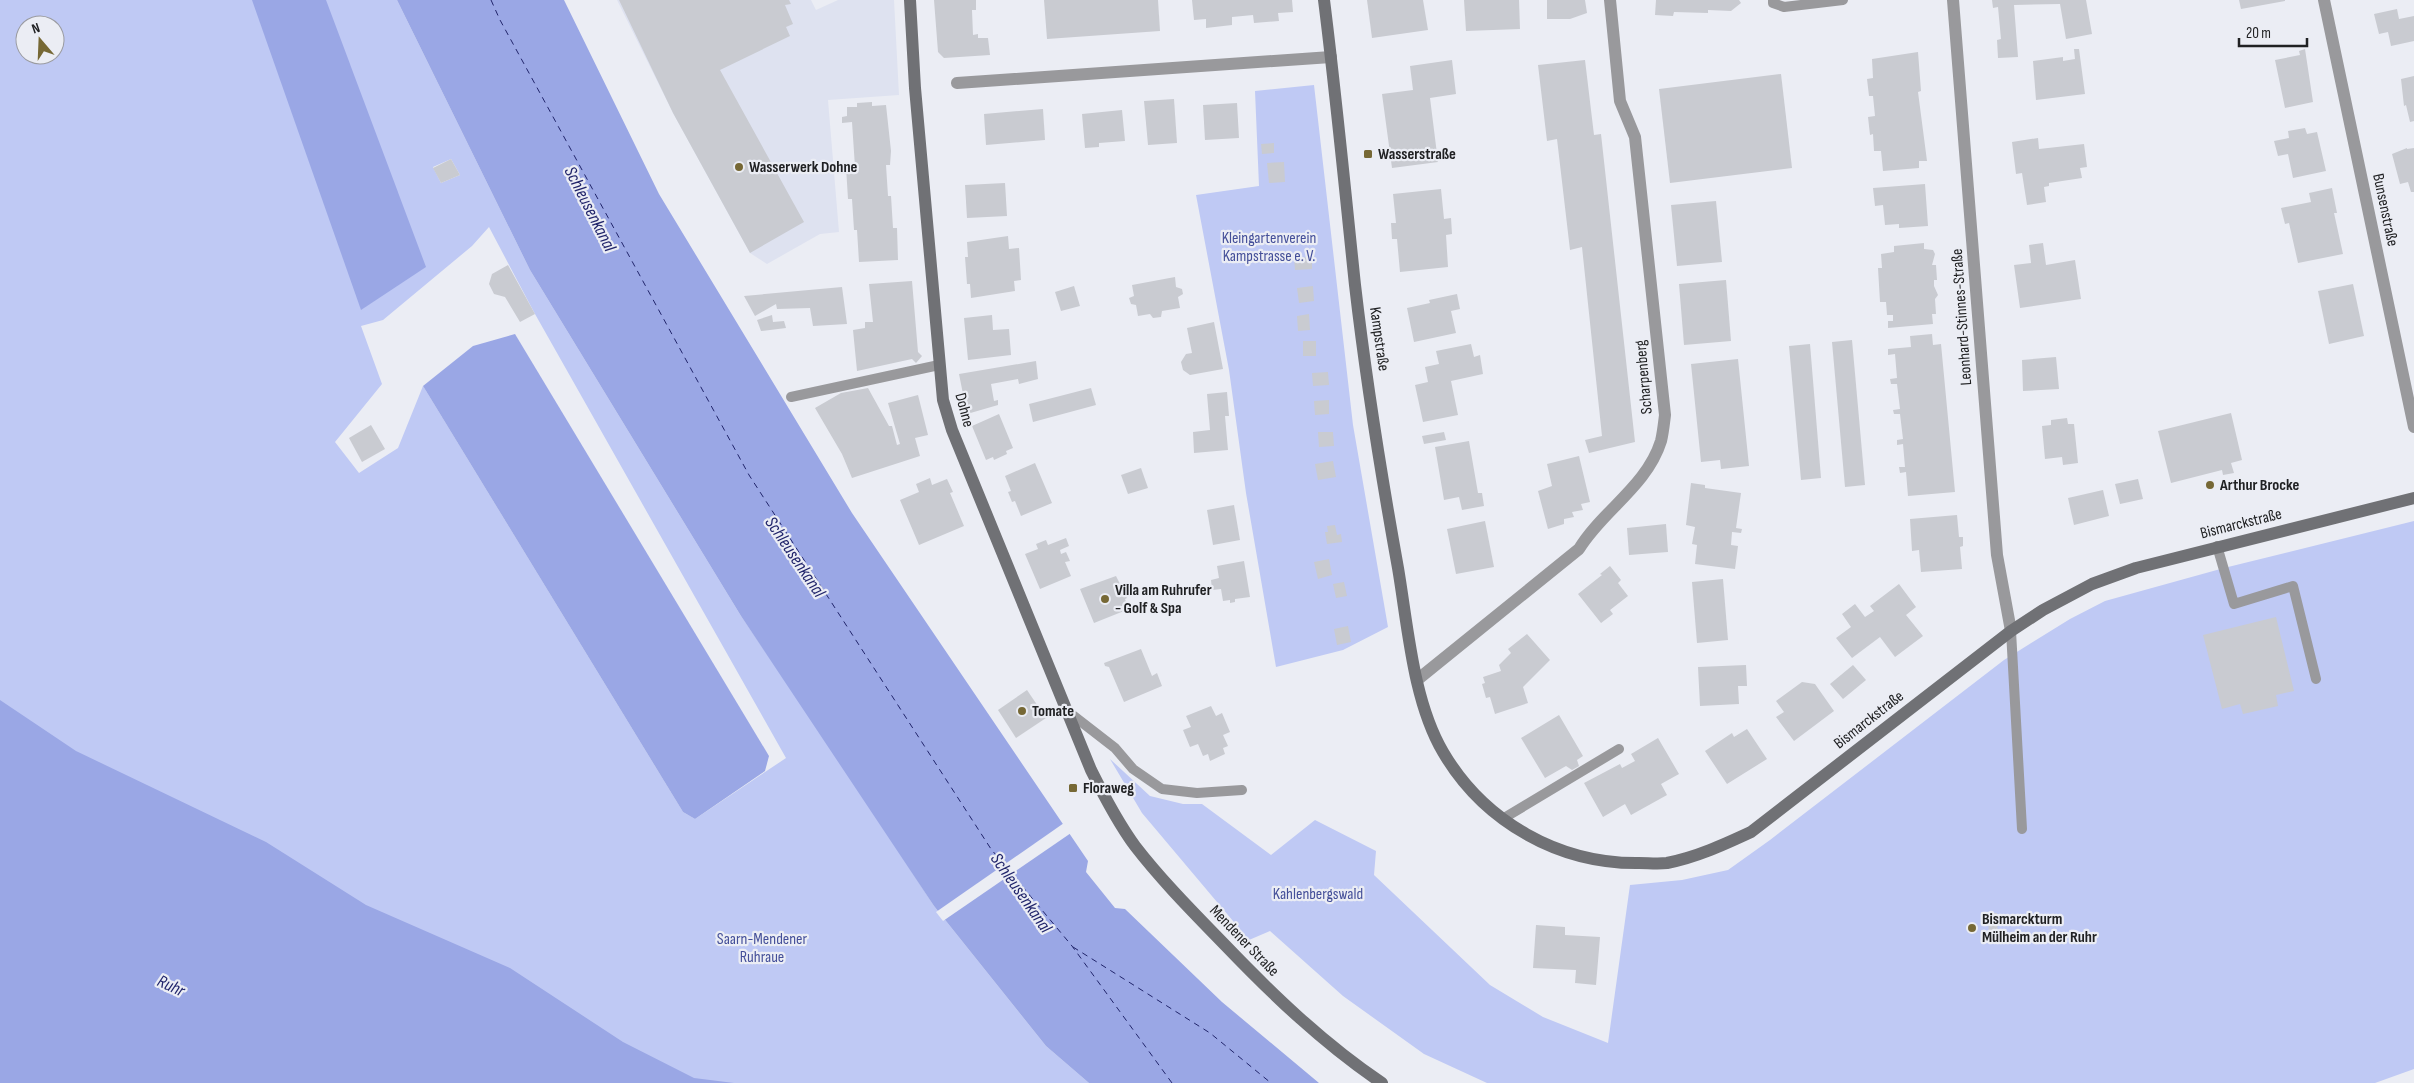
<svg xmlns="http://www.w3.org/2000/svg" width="2414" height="1083" viewBox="0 0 2414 1083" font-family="'Sofia Sans Condensed',sans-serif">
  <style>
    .built { fill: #dee2f0 }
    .green { fill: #bfc9f4; fill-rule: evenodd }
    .water { fill: #9aa7e5 }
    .pier { fill: #ebedf4 }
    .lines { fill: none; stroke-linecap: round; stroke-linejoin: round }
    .ferry { stroke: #21256b; stroke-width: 1; stroke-dasharray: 6 5; stroke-linecap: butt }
    .building { fill: #c9cbd1 }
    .lane { stroke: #99999c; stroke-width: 10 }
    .street { stroke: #99999c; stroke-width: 12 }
    .secondary { stroke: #707175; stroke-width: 12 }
    .poi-dot { fill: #766835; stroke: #ebedf4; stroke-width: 2 }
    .labels { text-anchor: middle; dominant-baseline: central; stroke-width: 4.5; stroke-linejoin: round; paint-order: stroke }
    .poi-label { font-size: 16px; font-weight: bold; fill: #202123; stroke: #ebedf4; text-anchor: start }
    .street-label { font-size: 16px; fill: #202123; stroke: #ebedf4 }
    .park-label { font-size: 16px; fill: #444f99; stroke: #ebedf4 }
    .water-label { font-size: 18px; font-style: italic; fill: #21256b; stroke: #ebedf4 }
  </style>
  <rect width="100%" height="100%" fill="#ebedf4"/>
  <path class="built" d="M617 0H811L816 10 838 0H894L899 95 828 100 839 232 820 234 767 264 750 253 673 113Z"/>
  <g class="green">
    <path d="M0 0H397L530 270 741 616 836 755 934 906 1046 1046 1089 1083H95L0 880ZM25 25H55V55H25ZM451 159 460 175 441 183 433 167ZM489 227 535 314 786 758 695 819 683 812 423 386 398 448 359 473 335 442 382 384 361 326 383 320 472 246Z"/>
    <path d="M1314 85 1353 425 1388 627 1343 650 1276 667 1246 493 1229 370 1196 195 1259 186 1255 91Z"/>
    <path d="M2414 521V1069L2375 1083H1487L1424 1054 1343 996 1270 931 1249 940 1142 813 1110 759 1150 796 1183 804H1202L1271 855 1315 820 1376 851 1374 875 1490 985 1543 1017 1608 1043 1630 885 1682 880 1728 870 1770 840 2004 660 2070 619 2105 601 2224 568Z"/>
  </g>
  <g class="water">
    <path d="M252 0H326L426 267 361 310Z"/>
    <path d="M397 0H564L659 194 852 513 1088 861 1086 872 1115 908 1125 909 1222 1002 1319 1083H1089L1046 1046 934 906 741 616 530 270Z"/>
    <path d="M515 334 769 756 765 771 695 819 683 812 423 386 473 346Z"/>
    <path d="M0 700 76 751 266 842 366 905 510 968 623 1042 694 1078 734 1083H0Z"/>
  </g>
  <path class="pier" d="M1064 823 1071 833 943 921 936 912Z"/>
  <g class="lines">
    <g class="ferry">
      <path d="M491 0 500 20 749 475 991 849 1072 946 1172 1083"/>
      <path d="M1073 947 1210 1033 1271 1083"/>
    </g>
  </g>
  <g class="building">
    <path d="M619 0H789L791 4 785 5 793 24 786 27 790 36 720 70 804 222 750 253 673 113Z"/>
    <path d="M934 0H976V10H972L973 35 978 34V38H988L990 55 944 58 938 52Z"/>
    <path d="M1044 0H1158L1160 31 1047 39Z"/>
    <path d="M1192 0H1292L1293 12 1278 13 1279 21 1254 23 1253 15 1232 17V25L1206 28V19L1194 20Z"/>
    <path d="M1367 0H1423L1428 30 1372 38Z"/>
    <path d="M1464 0H1519L1520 29 1466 31Z"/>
    <path d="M1547 0H1585L1587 13 1570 19H1547Z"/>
    <path d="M1656 0H1739L1741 3 1731 11 1708 10V13L1674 12 1673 16 1655 15Z"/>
    <path d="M1992 0H2086L2092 34 2066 39 2060 4 2014 5 2018 57 1998 58 1997 40 2001 39 1998 7 1993 8Z"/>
    <path d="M2239 0H2285V1L2241 9Z"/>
    <path d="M2397 9 2399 19 2414 16V41L2391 46 2388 32 2379 34 2374 14Z"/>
    <path d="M2074 49H2079L2085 94 2036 100 2033 61 2063 57V61L2075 59Z"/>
    <path d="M2305 49 2313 102 2285 108 2275 60 2300 55 2299 51Z"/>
    <path d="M1918 52 1921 91 1918 92 1927 161H1919V168L1883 171 1881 151H1874L1873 134 1870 135 1868 117 1875 116 1873 96H1869L1867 79 1873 78 1872 59Z"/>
    <path d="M1452 60 1456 94 1430 98 1438 162 1392 168 1382 94 1413 90 1410 66Z"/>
    <path d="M1585 60 1594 135 1601 134 1635 442 1589 453 1585 440 1602 436 1582 247 1570 250 1557 139 1547 141 1538 65Z"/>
    <path d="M1781 74 1792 168 1670 183 1659 89Z"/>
    <path d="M2414 76V121L2410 122 2406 105 2404 106 2401 79Z"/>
    <path d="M1174 99 1177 143 1148 145 1144 101Z"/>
    <path d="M872 102V106L886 105 891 151 890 165H886L888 196H891L893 228H897L898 260 859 262 857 230H854L852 199H848L846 167H855L852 122 842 123V117L847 116V107H857V103Z"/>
    <path d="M1237 103 1239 138 1205 140 1203 105Z"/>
    <path d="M1043 109 1045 140 986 145 984 114Z"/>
    <path d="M1122 110 1125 141 1099 143V147L1085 148 1082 114Z"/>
    <path d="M2305 128 2307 134 2317 132 2326 171 2293 178 2288 154 2278 156 2274 141 2289 138 2288 131Z"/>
    <path d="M2038 138 2039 149 2084 144 2087 167 2080 168 2082 178 2049 183V186L2044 187 2046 202 2027 205 2022 173 2016 174 2012 142Z"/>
    <path d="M1274 143V153L1262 154 1261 144Z"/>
    <path d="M2407 148V149L2414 148V192H2411L2408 182 2400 184 2392 154Z"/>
    <path d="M451 159 460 175 441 183 433 168Z"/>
    <path d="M1284 162 1285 182 1269 183 1267 163Z"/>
    <path d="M1005 183 1007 216 967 218 965 185Z"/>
    <path d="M1925 184 1928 226 1899 228V224L1885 225 1883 205 1875 206 1873 188Z"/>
    <path d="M2332 188 2337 213H2334L2343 254 2298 263 2289 223 2285 224 2281 208 2311 202 2309 193Z"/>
    <path d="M1441 189 1444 219 1451 218 1452 234 1446 235 1448 267 1400 272 1397 239H1392L1391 223H1396L1393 194Z"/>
    <path d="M1716 201 1722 262 1677 266 1671 205Z"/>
    <path d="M1008 236 1009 249 1019 248 1021 280 1014 281 1015 291 971 298 970 284H967L965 257H968L967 242Z"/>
    <path d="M1924 243V249L1933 250 1935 254 1932 265H1936L1937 280H1934V286L1938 295 1935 299 1936 314H1932L1933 324 1888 328V321H1893V315H1887L1886 302H1880L1878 268H1882L1881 254 1894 252V246Z"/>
    <path d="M2043 243 2046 265 2075 260 2081 299 2020 308 2014 265 2031 263 2029 245Z"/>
    <path d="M1312 257V269L1295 270 1294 258Z"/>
    <path d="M508 265 535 314 520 322 505 297 494 294 489 284 492 274Z"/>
    <path d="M1175 277 1176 287 1182 289 1183 294 1178 297 1180 308 1162 311 1161 317 1153 318 1150 314 1138 316 1136 305 1131 304 1129 298 1134 296 1132 285Z"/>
    <path d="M1726 280 1731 341 1684 345 1679 284Z"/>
    <path d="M912 281 918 352 922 356 916 363 912 359 857 371 853 330 865 328V322H873L869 284Z"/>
    <path d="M2353 284 2364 336 2329 344 2318 291Z"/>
    <path d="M1074 286 1080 306 1061 311 1055 292Z"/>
    <path d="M1313 286 1314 301 1299 303 1297 288Z"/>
    <path d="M842 287 847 324 813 326 810 308 777 309 776 304 755 316 744 296Z"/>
    <path d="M1457 294 1460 309 1451 311 1456 333 1414 342 1407 308 1430 303 1429 300Z"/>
    <path d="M1309 314 1310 330 1298 331 1297 316Z"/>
    <path d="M772 315 773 322 784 321 786 328 761 331 757 320Z"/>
    <path d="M992 315 993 330 1009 329 1011 355 968 360 964 318Z"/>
    <path d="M1214 322 1223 369 1190 375 1183 370 1181 362 1186 354 1192 353 1187 328Z"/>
    <path d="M1932 334 1933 345 1941 344 1955 492 1908 496 1906 472 1900 473 1899 467H1905L1903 444 1897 445V440L1903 439 1900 414H1894L1893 410 1900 409 1897 384H1891L1890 379 1897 378 1895 354 1888 355V349L1911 347 1910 336Z"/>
    <path d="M1852 340 1865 485 1845 487 1832 342Z"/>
    <rect x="1303" y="341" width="13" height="15"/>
    <path d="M1471 344 1474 357 1480 355 1483 374 1451 381 1458 415 1423 422 1415 385 1428 382 1425 367 1439 364 1436 351Z"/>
    <path d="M1810 344 1821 478 1801 480 1789 346Z"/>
    <path d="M2056 357 2059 389 2023 391 2022 360Z"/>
    <path d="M1738 359 1749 466 1721 469 1720 460 1701 462 1691 364Z"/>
    <path d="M1036 361 1038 379 1019 384 1018 379 991 384 994 401 998 400V405L967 414 959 374Z"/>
    <path d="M1328 372 1329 385 1313 386 1312 373Z"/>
    <path d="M868 388 889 426H892L897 445 900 444 888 403 918 395 928 435 915 438 920 456 852 478 842 454 815 408 841 393Z"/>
    <path d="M1091 388 1096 405 1033 422 1029 404Z"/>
    <path d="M1227 392 1229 416H1225L1228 450 1194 453 1193 432 1210 430 1207 394Z"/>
    <path d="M1329 400V414L1315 415 1314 401Z"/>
    <path d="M2231 413 2242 460 2231 463 2234 473 2223 475 2222 470 2171 483 2158 431Z"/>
    <path d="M999 414 1013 448 1006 451 1007 454 994 460 993 457 986 460 972 426Z"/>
    <path d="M2067 418 2068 424H2074L2078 463 2063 465 2062 457 2045 459 2042 426 2051 425V420Z"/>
    <path d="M371 425 385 449 362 462 349 438Z"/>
    <path d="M1318 432H1333L1334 446 1319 447Z"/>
    <path d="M1444 432 1446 440 1424 444 1422 436Z"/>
    <path d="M1469 441 1478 493H1482L1484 506 1462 510 1459 497 1444 500 1435 447Z"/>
    <path d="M1579 456 1590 502 1581 504 1583 510 1572 512 1574 517 1564 519V524L1548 529 1538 491 1552 486 1547 464Z"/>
    <path d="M1333 461 1336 477 1318 480 1315 464Z"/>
    <path d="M1035 463 1052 503 1021 516 1015 501 1012 502 1008 492 1011 491 1005 476Z"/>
    <path d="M1141 468 1148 488 1128 494 1121 475Z"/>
    <path d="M930 478 932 485 947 479 953 492 950 493 964 526 919 545 900 500 919 492 916 484Z"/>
    <path d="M2138 479 2143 499 2120 504 2115 484Z"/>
    <path d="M1691 483 1705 485V488L1741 493 1736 528 1742 529 1741 533 1732 532 1731 545 1738 546 1735 569 1695 564 1697 545 1692 544 1695 527 1686 525Z"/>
    <path d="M2103 490 2109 516 2074 525 2068 498Z"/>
    <path d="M1234 505 1240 540 1213 545 1207 510Z"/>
    <path d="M1957 515 1959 537H1963V546L1960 547 1962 569 1921 572 1919 550 1912 551 1910 519Z"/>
    <path d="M1485 521 1494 567 1456 574 1447 529Z"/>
    <path d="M1666 524 1668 552 1629 555 1627 528Z"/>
    <path d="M1335 525 1337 535 1341 534 1342 542 1327 544 1325 532H1328L1327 526Z"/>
    <path d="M1066 538 1069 546 1060 550 1061 554 1066 552 1070 561 1065 562 1071 576 1040 589 1025 554 1038 549 1036 544 1046 540 1048 545Z"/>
    <path d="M1329 559 1332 575 1318 579 1314 562Z"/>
    <path d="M1244 561 1250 597 1235 599V602L1230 603V600L1223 601 1221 589 1212 590 1211 580 1219 578 1217 566Z"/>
    <path d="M1610 566 1621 580 1618 583 1628 596 1610 610 1613 614 1601 623 1578 594 1602 575 1600 574Z"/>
    <path d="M1116 576 1127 598 1125 599 1129 609 1094 623 1080 589Z"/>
    <path d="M1723 579 1728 640 1697 643 1692 582Z"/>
    <path d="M1344 582 1347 596 1336 598 1333 584Z"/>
    <path d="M1899 584 1916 607 1906 615 1923 636 1895 657 1880 637 1852 658 1836 638 1851 627 1842 614 1855 604 1865 617 1874 611 1870 606Z"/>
    <path d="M2276 617 2294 691 2276 695 2278 706 2243 714 2240 704 2222 709 2203 635Z"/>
    <path d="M1348 626 1351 642 1337 645 1334 629Z"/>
    <path d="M1527 634 1550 660 1523 687 1528 703 1495 714 1490 697 1486 698 1482 684 1485 683 1483 677 1501 671 1499 665 1511 653 1508 649Z"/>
    <path d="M1141 649 1152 676 1157 673 1162 686 1124 702 1109 667 1105 666 1104 663Z"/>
    <path d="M1746 665 1747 686H1738L1739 704 1700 706 1698 667Z"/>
    <path d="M1853 665 1866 680 1843 699 1830 684Z"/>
    <path d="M1802 682 1815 684 1834 711 1794 741 1776 717 1784 712 1776 701Z"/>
    <path d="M1027 690 1046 718 1016 738 998 710Z"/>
    <path d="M1211 706 1216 716 1222 713 1230 732 1223 735 1228 746 1223 748 1225 754 1210 761 1208 754 1203 756 1198 744 1190 747 1183 730 1191 727 1186 716Z"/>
    <path d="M1559 715 1583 756 1577 760 1579 766 1572 770 1566 766 1545 778 1521 738Z"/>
    <path d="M1747 729 1767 759 1727 784 1705 751 1732 733 1734 737Z"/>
    <path d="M1658 738 1679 774 1661 784 1667 795 1631 815 1625 804 1603 817 1584 783 1620 764 1622 768 1635 761 1631 754Z"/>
    <path d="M1988 913H1997L1998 940H1989Z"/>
    <path d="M1536 925 1565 927V935L1600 937 1596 985 1575 983 1576 970 1533 968Z"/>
  </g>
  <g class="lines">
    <g class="lane">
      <path d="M1773 0V3L1784 7 1843 0"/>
      <path d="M791 397 939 365"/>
      <path d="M2217 546 2234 604 2293 586 2316 679"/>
      <path d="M2011 631 2022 829"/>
      <path d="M1066 710 1115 748 1133 769 1162 789 1197 793 1242 790"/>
      <path d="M1504 818 1619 749"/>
    </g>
    <g class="street">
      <path d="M1953 0 1997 555 2011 631"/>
      <path d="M2324 0 2414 427"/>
      <path d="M957 83 1331 57"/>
      <path d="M1417 680 1579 549C1602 511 1647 486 1661 441 1663 433 1664 423 1665 415L1635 137 1620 101 1610 0"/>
    </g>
    <g class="secondary">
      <path d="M910 0 915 88 943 400 952 430 1091 770C1104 796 1118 823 1135 846 1162 881 1194 913 1225 945 1273 995 1324 1044 1382 1083"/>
      <path d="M1324 0C1336 95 1345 190 1355 285 1366 380 1381 474 1398 568 1408 627 1413 701 1443 752 1484 822 1559 864 1639 863 1648 863 1658 864 1667 863 1697 857 1723 845 1751 832L2011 631 2043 610 2092 584 2136 568 2414 498"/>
    </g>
  </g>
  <g class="poi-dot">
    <rect x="1363" y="149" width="10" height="10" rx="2.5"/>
    <circle cx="739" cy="167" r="5"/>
    <circle cx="2210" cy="485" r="5"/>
    <circle cx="1105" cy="599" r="5"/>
    <circle cx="1022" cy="711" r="5"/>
    <rect x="1068" y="783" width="10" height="10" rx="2.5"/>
    <circle cx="1972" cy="928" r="5"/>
  </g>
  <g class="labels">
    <g class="poi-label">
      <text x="1378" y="154">Wasserstraße</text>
      <text x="749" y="167">Wasserwerk Dohne</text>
      <text x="2220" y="485">Arthur Brocke</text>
      <text x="1115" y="590">Villa am Ruhrufer<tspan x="1115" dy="18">- Golf &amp; Spa</tspan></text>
      <text x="1032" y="711">Tomate</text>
      <text x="1083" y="788">Floraweg</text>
      <text x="1982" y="919">Bismarckturm<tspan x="1982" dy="18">Mülheim an der Ruhr</tspan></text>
    </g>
    <g class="street-label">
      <text transform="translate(2385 210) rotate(78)">Bunsenstraße</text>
      <text transform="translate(1962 317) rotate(-94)">Leonhard-Stinnes-Straße</text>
      <text transform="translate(1379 339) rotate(82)">Kampstraße</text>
      <text transform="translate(1644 377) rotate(-95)">Scharpenberg</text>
      <text transform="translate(964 410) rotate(75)">Dohne</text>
      <text transform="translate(2241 524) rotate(-14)">Bismarckstraße</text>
      <text transform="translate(1869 720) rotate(-38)">Bismarckstraße</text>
      <text transform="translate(1244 941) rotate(46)">Mendener Straße</text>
    </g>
    <g class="park-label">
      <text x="1269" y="238">Kleingartenverein<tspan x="1269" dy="18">Kampstrasse e. V.</tspan></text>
      <text x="1318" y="894">Kahlenbergswald</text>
      <text x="762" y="939">Saarn-Mendener<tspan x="762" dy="18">Ruhraue</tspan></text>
    </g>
    <g class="water-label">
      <text transform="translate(590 209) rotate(63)">Schleusenkanal</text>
      <text transform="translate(795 557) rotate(56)">Schleusenkanal</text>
      <text transform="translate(1021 893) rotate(55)">Schleusenkanal</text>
      <text transform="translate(171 986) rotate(25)">Ruhr</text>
    </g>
  </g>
  <g transform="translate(40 40) rotate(341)"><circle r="24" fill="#ebedf4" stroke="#9a9ba0"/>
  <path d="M0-4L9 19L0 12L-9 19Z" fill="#766835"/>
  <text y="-8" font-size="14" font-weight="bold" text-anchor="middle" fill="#202123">N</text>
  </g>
  <path d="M2239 38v8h68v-8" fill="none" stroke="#202123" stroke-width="2.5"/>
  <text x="2246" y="38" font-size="15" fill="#202123" stroke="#ebedf4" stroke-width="4" paint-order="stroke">20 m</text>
</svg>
